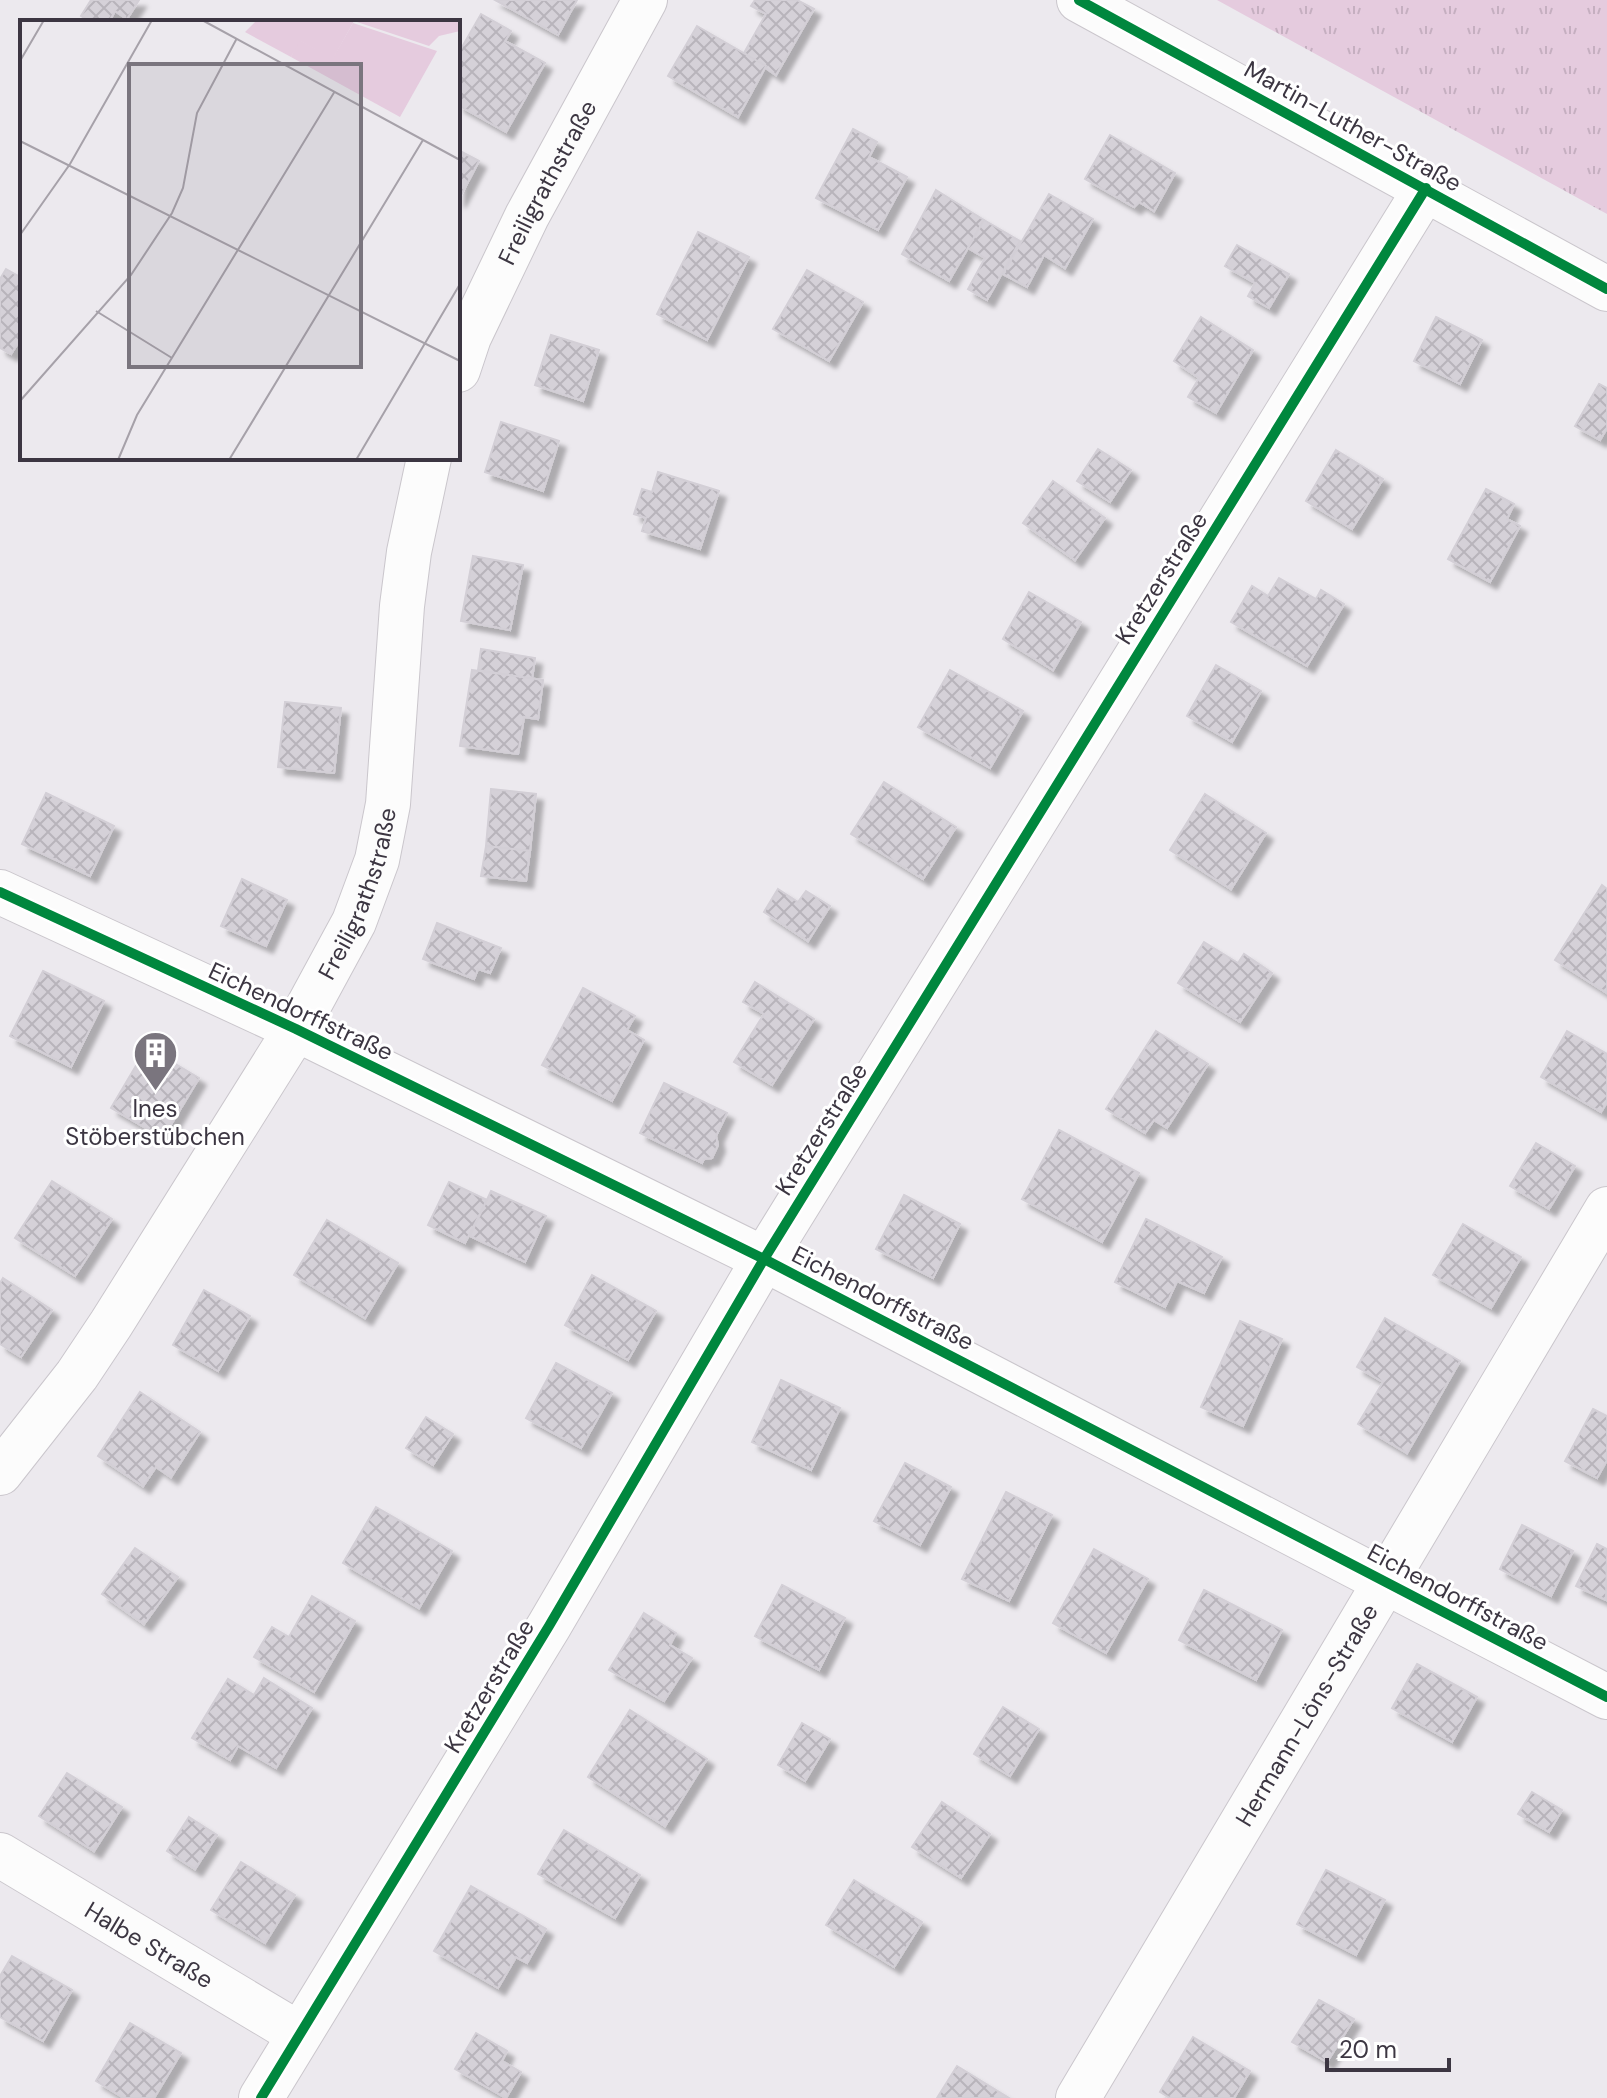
<svg xmlns="http://www.w3.org/2000/svg" width="1607" height="2098" viewBox="0 0 1607 2098" font-family="'DM Sans',sans-serif">
  <style>
    .grass { fill: url(#grass-tufts) }
    .building { fill: url(#building-cross-hatch); stroke: #d3cfd6; stroke-width: 2; filter: url(#shadow) }
    .lines { fill: none; stroke-linecap: round; stroke-linejoin: round }
    .minor-casing { stroke: #cac6cc; stroke-width: 46 }
    .minor { stroke: #fcfcfc; stroke-width: 44 }
    .cycleway-casing { stroke: #fff; stroke-width: 15 }
    .cycleway { stroke: #00873e; stroke-width: 10 }
    .labels { text-anchor: middle; dominant-baseline: central; stroke-width: 6; stroke-linejoin: round; paint-order: stroke }
    .street-label { font-size: 24px; fill: #3c3642; stroke: #fff }
    .poi-label { font-size: 24px; fill: #3c3642; stroke: #fff }
    .inset-road { fill: none; stroke: #a6a1a9; stroke-width: 2 }
    .view { fill: #7a757e; fill-opacity: 0.15; stroke: #7a757e; stroke-width: 4 }
    .inset-edge { fill: none; stroke: #3c3642; stroke-width: 4 }
  </style>
  <defs>
    <pattern id="grass-tufts" width="24" height="20" patternUnits="userSpaceOnUse" patternTransform="scale(2)"><rect width="24" height="20" fill="#e5cbde"/><path d="M3 7l-1-3M5 7V3M7 7l1-3M15 17l-1-3M17 17v-4M19 17l1-3" fill="none" stroke="#c5afc0"/></pattern>
    <pattern id="building-cross-hatch" width="8" height="8" patternUnits="userSpaceOnUse" patternTransform="scale(2)"><rect width="8" height="8" fill="#d5d1d8"/><path d="M0 0l8 8M0 8l8-8" fill="none" stroke="#b8b4bb"/></pattern>
    <filter id="shadow"><feDropShadow dx="7" dy="7" stdDeviation="2" flood-color="#0004"/></filter>
  </defs>
  <rect width="100%" height="100%" fill="#ece9ee"/>
  <path class="grass" d="M1217 0H1607V214Z"/>
  <g class="building">
    <path d="M91 0H139L127 19 115 11 109 22H91L81 16Z"/>
    <path d="M495 0H577L558 35Z"/>
    <path d="M755 0H797L814 9 776 75 744 53 766 14 751 6Z"/>
    <path d="M481 14 511 31 505 41 545 63 506 132 458 105V54Z"/>
    <path d="M697 26 766 66 738 117 668 76Z"/>
    <path d="M853 129 877 142 869 157 907 177 878 230 816 198Z"/>
    <path d="M1110 135 1175 173 1154 211 1139 202 1134 207 1085 179Z"/>
    <path d="M458 150 479 161 458 201Z"/>
    <path d="M936 190 984 220 949 281 902 254Z"/>
    <path d="M1049 194 1093 219 1065 268 1044 255 1027 287 1003 274Z"/>
    <path d="M984 220 1020 241 987 300 968 289 985 258 968 248Z"/>
    <path d="M698 232 749 257 707 340 657 314Z"/>
    <path d="M1237 245 1289 274 1269 308 1248 296 1255 283 1225 266Z"/>
    <path d="M6 269 22 278V337L11 354 0 348V279Z"/>
    <path d="M807 270 863 302 829 361 773 329Z"/>
    <path d="M1201 317 1253 350 1216 413 1188 397 1199 378 1174 361Z"/>
    <path d="M1436 317 1482 340 1460 384 1414 361Z"/>
    <path d="M551 335 599 350 583 401 535 385Z"/>
    <path d="M1599 384 1607 388V428L1600 440 1575 426Z"/>
    <path d="M501 422 559 441 543 491 485 472Z"/>
    <path d="M1098 449 1131 470 1110 502 1077 481Z"/>
    <path d="M1336 450 1383 479 1352 529 1306 501Z"/>
    <path d="M658 472 719 491 700 549 642 531 646 518 634 514 642 489 652 492Z"/>
    <path d="M1053 481 1105 518 1075 560 1023 523Z"/>
    <path d="M1486 489 1514 504 1507 519 1520 526 1490 582 1448 559Z"/>
    <path d="M473 556 523 565 510 630 461 621Z"/>
    <path d="M1279 578 1316 599 1321 590 1344 604 1307 666 1231 622 1252 586 1268 596Z"/>
    <path d="M1029 592 1081 622 1053 670 1003 639Z"/>
    <path d="M481 649 535 658 532 679 478 670Z"/>
    <path d="M1216 665 1261 691 1232 742 1187 716Z"/>
    <path d="M472 670 543 680 538 719 524 717 518 754 460 746Z"/>
    <path d="M950 670 1023 711 990 768 918 727Z"/>
    <path d="M285 702 341 708 334 773 278 767Z"/>
    <path d="M884 782 956 827 923 879 851 834Z"/>
    <path d="M491 789 536 794 530 851 486 846Z"/>
    <path d="M46 793 114 826 90 876 22 844Z"/>
    <path d="M1205 794 1266 833 1231 889 1170 850Z"/>
    <path d="M486 846 530 851 526 881 481 876Z"/>
    <path d="M242 879 287 900 266 946 221 926Z"/>
    <path d="M1602 885 1607 889V993L1555 960Z"/>
    <path d="M778 889 798 902 806 891 830 906 808 941 764 912Z"/>
    <path d="M437 923 501 948 490 973 478 969 474 979 423 959Z"/>
    <path d="M1204 942 1238 963 1244 954 1272 973 1240 1022 1178 983Z"/>
    <path d="M43 971 104 1001 71 1067 10 1036Z"/>
    <path d="M755 982 814 1019 772 1085 734 1062 764 1014 743 1002Z"/>
    <path d="M583 988 635 1016 627 1030 644 1040 612 1101 542 1065Z"/>
    <path d="M1156 1031 1208 1064 1167 1128 1154 1120 1145 1133 1106 1109Z"/>
    <path d="M1567 1031 1607 1054V1102L1601 1112 1541 1077Z"/>
    <path d="M147 1047 199 1078 163 1138 111 1108Z"/>
    <path d="M664 1083 727 1113 716 1136 718 1145 712 1158 704 1159 702 1163 640 1133Z"/>
    <path d="M1059 1130 1139 1173 1102 1242 1022 1199Z"/>
    <path d="M1536 1143 1575 1166 1549 1209 1510 1186Z"/>
    <path d="M52 1181 112 1219 75 1276 15 1238Z"/>
    <path d="M449 1182 487 1200 465 1243 428 1225Z"/>
    <path d="M491 1191 546 1216 525 1262 470 1236Z"/>
    <path d="M904 1195 960 1224 933 1278 876 1249Z"/>
    <path d="M1146 1219 1222 1257 1204 1293 1177 1281 1165 1307 1115 1282Z"/>
    <path d="M327 1220 398 1263 365 1318 294 1275Z"/>
    <path d="M1463 1224 1521 1257 1491 1308 1433 1275Z"/>
    <path d="M592 1275 656 1311 628 1360 565 1325Z"/>
    <path d="M3 1278 52 1310 21 1357 0 1344V1283Z"/>
    <path d="M204 1290 250 1316 218 1371 173 1345Z"/>
    <path d="M1385 1318 1460 1361 1407 1453 1358 1424 1383 1382 1357 1367Z"/>
    <path d="M1240 1321 1282 1339 1243 1426 1201 1407Z"/>
    <path d="M556 1363 612 1393 581 1448 526 1418Z"/>
    <path d="M781 1380 840 1408 811 1470 752 1442Z"/>
    <path d="M140 1392 200 1432 171 1477 156 1467 143 1486 98 1456Z"/>
    <path d="M1593 1409 1607 1416V1460L1597 1478 1565 1461Z"/>
    <path d="M426 1417 453 1434 433 1465 406 1448Z"/>
    <path d="M905 1463 951 1487 920 1545 874 1521Z"/>
    <path d="M1006 1492 1052 1515 1009 1601 962 1579Z"/>
    <path d="M376 1507 452 1551 419 1608 343 1563Z"/>
    <path d="M1522 1525 1573 1551 1551 1596 1500 1569Z"/>
    <path d="M1597 1544 1607 1549 1606 1600 1576 1586Z"/>
    <path d="M135 1548 178 1577 144 1624 102 1594Z"/>
    <path d="M1094 1549 1148 1579 1106 1653 1053 1623Z"/>
    <path d="M782 1585 845 1618 819 1670 755 1636Z"/>
    <path d="M1204 1590 1282 1630 1256 1680 1179 1640Z"/>
    <path d="M312 1596 355 1621 314 1692 254 1657 272 1627 289 1637Z"/>
    <path d="M644 1613 676 1633 670 1645 692 1658 664 1701 609 1670Z"/>
    <path d="M1417 1664 1477 1697 1452 1742 1392 1708Z"/>
    <path d="M264 1678 312 1708 276 1768 238 1746 230 1760 192 1738 228 1679 254 1695Z"/>
    <path d="M1003 1707 1039 1729 1010 1776 974 1754Z"/>
    <path d="M630 1710 707 1759 665 1826 588 1777Z"/>
    <path d="M802 1723 830 1739 805 1781 778 1765Z"/>
    <path d="M67 1773 122 1807 94 1851 39 1816Z"/>
    <path d="M1532 1792 1562 1810 1549 1832 1518 1814Z"/>
    <path d="M942 1802 990 1834 961 1878 912 1847Z"/>
    <path d="M189 1817 217 1835 195 1869 167 1851Z"/>
    <path d="M564 1830 640 1875 615 1918 538 1874Z"/>
    <path d="M241 1862 295 1895 265 1943 211 1910Z"/>
    <path d="M1326 1870 1385 1900 1356 1955 1297 1924Z"/>
    <path d="M854 1880 922 1922 894 1967 826 1925Z"/>
    <path d="M471 1886 546 1929 527 1963 516 1957 498 1988 434 1951Z"/>
    <path d="M12 1956 72 1990 43 2041 0 2017V1976Z"/>
    <path d="M1319 2000 1354 2019 1327 2062 1292 2042Z"/>
    <path d="M130 2023 181 2053 154 2098H124L96 2081Z"/>
    <path d="M476 2033 507 2051 502 2061 521 2072 506 2098 455 2069Z"/>
    <path d="M1193 2037 1250 2071 1234 2098H1170L1160 2092Z"/>
    <path d="M957 2066 1009 2098H937Z"/>
  </g>
  <g class="lines">
    <defs>
      <g id="minor">
        <path d="M1079 0 1607 289"/>
        <path id="s1" d="M458 370 469 337 527 216 645 0"/>
        <path d="M0 892 296 1029 764 1259 1607 1697"/>
        <path id="s2" d="M0 1473 77 1375 111 1324 296 1029 354 922 377 860 388 804 402 606 409 552 429 458"/>
        <path id="s3" d="M0 1855 299 2034"/>
        <path d="M261 2098 549 1626 764 1259 1426 188"/>
        <path id="s4" d="M1078 2098 1607 1209"/>
      </g>
    </defs>
    <use href="#minor" class="minor-casing"/>
    <use href="#minor" class="minor"/>
    <defs>
      <g id="cycleway">
        <path d="M1079 0 1607 289"/>
        <path d="M0 892 296 1029 764 1259 1607 1697"/>
        <path d="M261 2098 549 1626 764 1259 1426 188"/>
      </g>
    </defs>
    <use href="#cycleway" class="cycleway-casing"/>
    <use href="#cycleway" class="cycleway"/>
  </g>
  <defs>
    <symbol id="building-pin" viewBox="-11 -11 22 30"><path d="M0 17L-7.5 6A9.5 9.5 0 1 1 7.5 6Z" fill="#7a757e" stroke="#fff"/><path d="M-4-6H4V6H1V3H-1V6H-4ZM-2.5-4.3h1.7v1.8h-1.7ZM.8-4.3h1.7v1.8H.8ZM-2.5-1h1.7V.8h-1.7ZM.8-1h1.7V.8H.8Z" fill="#fff"/></symbol>
  </defs>
  <g fill-rule="evenodd">
    <use href="#building-pin" x="130" y="1028" width="51" height="69"/>
  </g>
  <g class="labels">
    <g class="street-label">
      <text transform="translate(1353 126) rotate(29)">Martin-Luther-Straße</text>
      <text stroke="none"><textPath href="#s1" startOffset="208">Freiligrathstraße</textPath></text>
      <text transform="translate(1161 578) rotate(-58)">Kretzerstraße</text>
      <text stroke="none"><textPath href="#s2" startOffset="684">Freiligrathstraße</textPath></text>
      <text transform="translate(301 1011) rotate(25)">Eichendorffstraße</text>
      <text transform="translate(821 1129) rotate(-58)">Kretzerstraße</text>
      <text transform="translate(883 1298) rotate(27)">Eichendorffstraße</text>
      <text transform="translate(1458 1597) rotate(28)">Eichendorffstraße</text>
      <text transform="translate(489 1686) rotate(-59)">Kretzerstraße</text>
      <text stroke="none"><textPath href="#s4" startOffset="446">Hermann-Löns-Straße</textPath></text>
      <text stroke="none"><textPath href="#s3" startOffset="174">Halbe Straße</textPath></text>
    </g>
    <g class="poi-label">
      <text x="155" y="1108">Ines<tspan x="155" dy="28">Stöberstübchen</tspan></text>
    </g>
  </g>
  <g transform="translate(20 20)">
    <rect width="440" height="440" fill="#ece9ee"/>
    <path d="M333 3 417 31 380 97 271 37 279 20 313 38Z" fill="#e5cbde"/>
    <path d="M237 0H440V11L419 16 409 26 334 1 313 39 280 21 271 37 225 12Z" fill="#e5cbde"/>
    <path class="inset-road" d="M182 0 440 140M0 41 24 0M0 121 440 341M0 215 50 144 132 0M76 291 152 338M0 381 111 255 152 193 163 168 177 93 217 18M98 440 117 395 315 71M209 440 403 120M336 440 440 264"/>
    <path class="view" d="M109 44H341V347H109Z"/>
    <rect width="440" height="440" class="inset-edge"/>
  </g>
  <path d="M1327 2058v12h122v-12" fill="none" stroke="#3c3642" stroke-width="4"/>
  <text x="1339" y="2058" font-size="24" fill="#3c3642" stroke="#ffffff" stroke-width="6" paint-order="stroke">20 m</text>
</svg>
